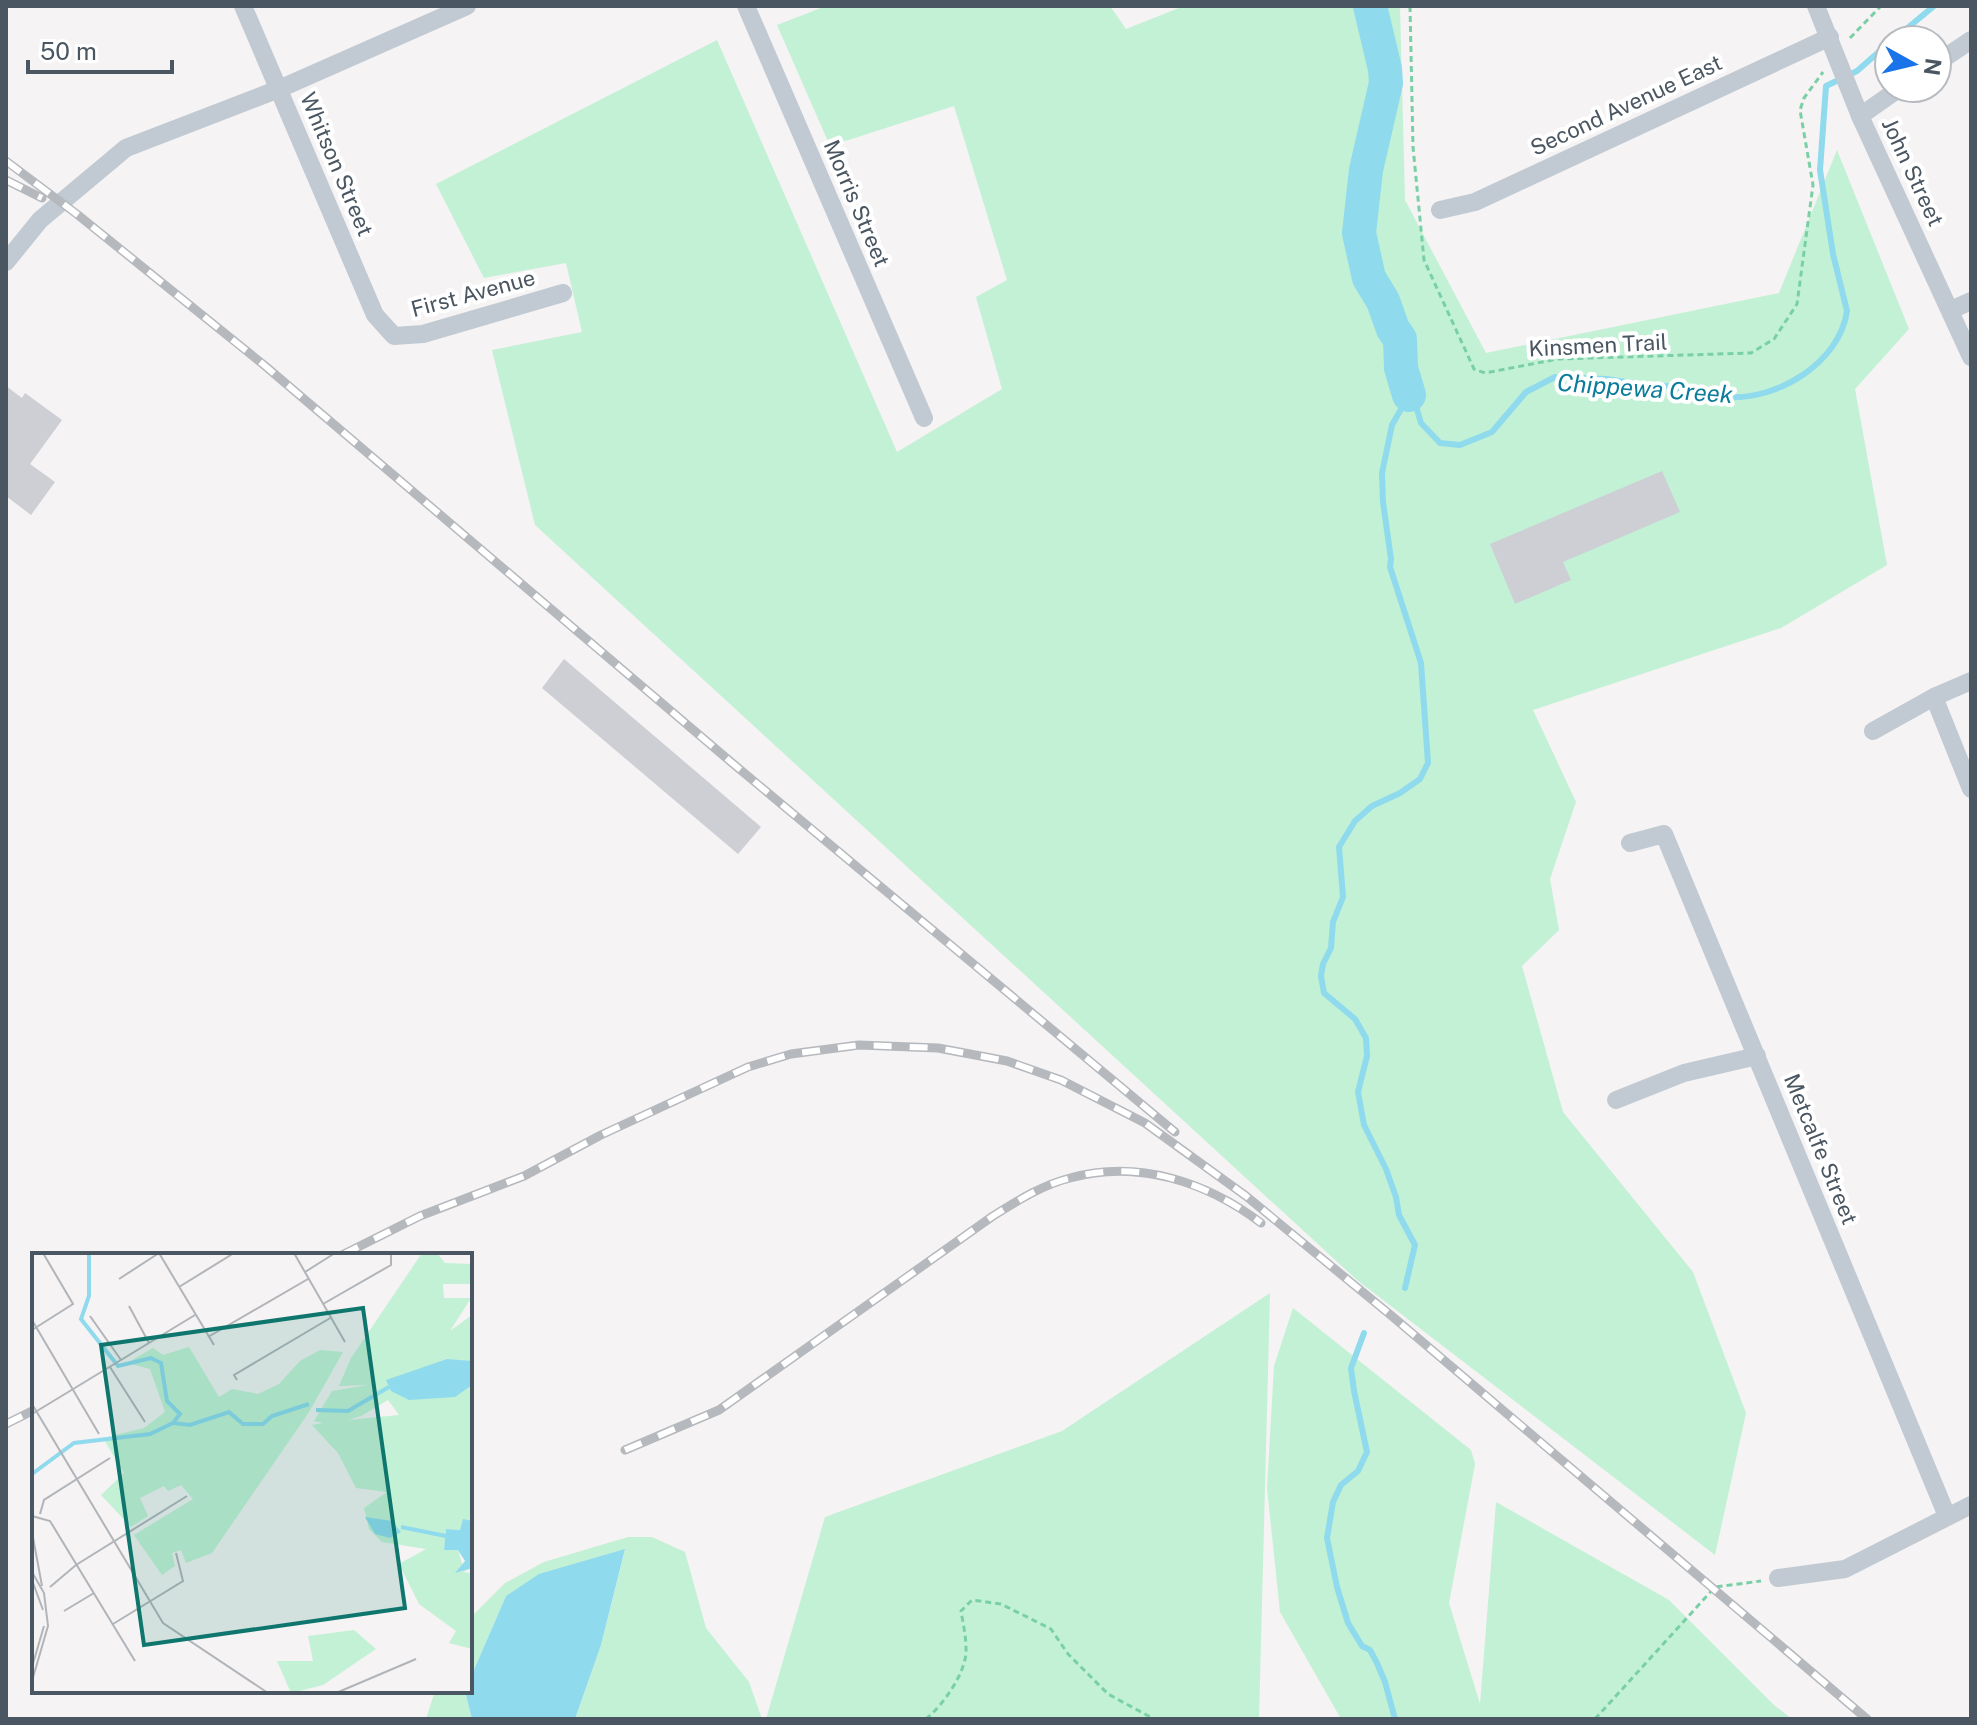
<svg xmlns="http://www.w3.org/2000/svg" width="1977" height="1725" viewBox="0 0 1977 1725" font-family="'Public Sans',sans-serif">
  <style>
    .green { fill: #c3f1d5 }
    .water { fill: #90daee }
    .lines { fill: none; stroke-linecap: round; stroke-linejoin: round }
    .stream { stroke: #90daee; stroke-width: 6 }
    .river { stroke: #90daee; stroke-width: 34 }
    .building { fill: #cdcfd5 }
    .path { stroke: #7ad0a6; stroke-width: 3; stroke-dasharray: 6 4; stroke-linecap: butt }
    .street { stroke: #c1cad2; stroke-width: 18 }
    .rail-casing { stroke: #b5b8bd; stroke-width: 9 }
    .rail { stroke: #fff; stroke-width: 6; stroke-dasharray: 18; stroke-linecap: butt }
    .labels { text-anchor: middle; dominant-baseline: central; stroke-width: 8; stroke-linejoin: round; paint-order: stroke }
    .street-label { font-size: 22px; fill: #4a5661; stroke: #fff }
    .water-label { font-size: 24px; font-style: italic; fill: #0c7c9b; stroke: #fff }
    .inset-river { fill: none; stroke: #90daee; stroke-width: 4 }
    .inset-road { fill: none; stroke: #b1b4b9; stroke-width: 2 }
    .view { fill: #0f766e; fill-opacity: 0.15; stroke: #0f766e; stroke-width: 4 }
    .inset-edge { fill: none; stroke: #4a5661; stroke-width: 4 }
  </style>
  <rect width="100%" height="100%" fill="#f5f3f3"/>
  <g class="green">
    <path d="M826 6H1110L1126 29 1184 6H1400L1405 200 1486 353 1779 293 1837 150 1909 329 1855 389 1887 565 1781 628 1533 710 1576 802 1550 879 1559 930 1522 966 1563 1112 1693 1272 1746 1413 1715 1555 1357 1280 535 525 492 350 582 332 566 263 484 278 436 184 717 40 897 452 1002 389 976 297 1007 280 954 106 830 146 777 25Z"/>
    <path d="M1270 1293 1259 1719H766L825 1517 1062 1431Z"/>
    <path d="M1293 1308 1471 1450 1475 1464 1449 1603 1480 1704 1496 1502 1669 1600 1774 1705 1792 1719H1341L1280 1612 1267 1488 1274 1366Z"/>
    <path d="M628 1537H652L685 1552 706 1628 749 1682 762 1719H575L601 1645 625 1550 506 1596 470 1679V1618L505 1583 544 1562Z"/>
    <path d="M435 1691H465L472 1719H426Z"/>
  </g>
  <path class="water" d="M625 1549 601 1645 575 1719H472L465 1691H470V1679L506 1596 539 1574Z"/>
  <g class="lines">
    <g class="stream">
      <path d="M1893 40 1934 6"/>
      <path d="M1405 1288 1415 1245 1399 1215 1396 1197 1386 1169 1364 1125 1358 1092 1367 1056 1366 1038 1355 1019 1324 993 1321 976 1323 964 1331 948 1333 922 1343 897 1339 847 1355 821 1372 806 1400 793 1420 779 1428 763 1421 663 1390 567 1391 559 1383 502 1382 473 1392 425 1409 395 1415 403 1421 423 1440 443 1460 445 1492 432 1526 392 1555 377 1606 379 1658 387 1667 386C1687 389 1709 396 1729 397 1778 400 1840 362 1847 311L1833 254 1820 170 1826 86 1857 71 1889 43"/>
      <path d="M1364 1333 1351 1368 1354 1391 1367 1452 1358 1471 1341 1485 1333 1502 1327 1538 1337 1587 1348 1623 1362 1646 1370 1650 1377 1663 1385 1682 1395 1719"/>
    </g>
    <path class="river" d="M1370 6 1385 69 1386 83 1366 170 1359 233 1369 278 1383 301 1393 329 1400 339 1401 368 1409 395"/>
  </g>
  <g class="building">
    <path d="M6 386 22 398 25 393 62 420 30 464 55 482 31 515 6 496Z"/>
    <path d="M1662 471 1680 512 1563 562 1571 580 1515 604 1490 544Z"/>
    <path d="M564 659 761 827 738 854 542 688Z"/>
  </g>
  <g class="lines">
    <g class="path">
      <path d="M1410 6 1413 147 1424 260 1474 369 1485 373 1558 359 1751 353 1774 339 1797 304 1813 185 1800 110 1804 98 1823 72"/>
      <path d="M1850 38 1881 6"/>
      <path d="M926 1719C943 1705 967 1672 966 1649 966 1636 963 1623 961 1611L972 1600 1001 1604 1051 1629 1068 1654 1108 1694 1154 1719"/>
      <path d="M1595 1719 1715 1587 1761 1581"/>
    </g>
    <g class="street">
      <path d="M243 6 375 315 394 336 423 334 563 293"/>
      <path d="M746 6 924 418"/>
      <path d="M1816 6 1860 116 1971 357"/>
      <path d="M1937 63 1971 40"/>
      <path d="M1860 116 1900 88"/>
      <path d="M1440 210 1475 202 1830 37"/>
      <path d="M6 262 40 220 126 148 279 89 467 6"/>
      <path d="M1951 310 1971 301"/>
      <path d="M1934 697 1971 789"/>
      <path d="M1873 731 1934 697 1971 681"/>
      <path d="M1630 843 1664 834 1947 1516"/>
      <path d="M1616 1100 1684 1073 1757 1056"/>
      <path d="M1778 1578 1845 1569 1971 1505"/>
    </g>
    <defs>
      <g id="rail">
        <path d="M6 161 78 215 264 365 731 762 1175 1132"/>
        <path d="M6 180 42 198"/>
        <path d="M342 1255 420 1216 524 1176 601 1135 748 1067 791 1054 859 1045 938 1048 1007 1061 1061 1080 1145 1123 1246 1196 1393 1317 1867 1719"/>
        <path d="M6 1424 34 1410"/>
        <path d="M625 1450 719 1410 993 1216C1017 1201 1042 1185 1070 1178 1138 1159 1207 1182 1261 1223"/>
      </g>
    </defs>
    <use href="#rail" class="rail-casing"/>
    <use href="#rail" class="rail"/>
  </g>
  <g class="labels">
    <g class="street-label">
      <text transform="translate(1626 105) rotate(-25)">Second Avenue East</text>
      <text transform="translate(337 164) rotate(67)">Whitson Street</text>
      <text transform="translate(1913 172) rotate(65)">John Street</text>
      <text transform="translate(857 203) rotate(67)">Morris Street</text>
      <text transform="translate(473 293) rotate(-15)">First Avenue</text>
      <text transform="translate(1598 345) rotate(-3)">Kinsmen Trail</text>
      <text transform="translate(1821 1149) rotate(68)">Metcalfe Street</text>
    </g>
    <g class="water-label">
      <text transform="translate(1645 388) rotate(4)">Chippewa Creek</text>
    </g>
  </g>
  <g transform="translate(32 1253)">
    <rect width="440" height="440" fill="#f5f3f3"/>
    <path d="M390 0H405L413 10 439 11 438 31H411L412 45H439L418 78 440 62V268L429 277 414 276 412 297H426L432 317 440 315 431 319 440 320V396L417 390 424 378 387 351 367 311 394 296 350 289 337 276 332 255 355 239 324 235 306 200 280 172 291 170 282 168 300 138 336 132 307 133 319 105ZM356 147 367 162 316 167 329 163ZM157 94 187 144 200 136 226 141 247 131 268 108 288 97 311 99 277 159 180 300 154 310 149 297 140 300 143 313 130 322 102 282 161 246 149 232 136 238 132 233 108 245 116 263 99 274 69 242 92 220 71 185 112 175 133 159 118 116 95 110 121 95 131 102ZM322 377 344 396 291 432 259 440 245 408H281L276 383Z" fill="#c3f1d5" fill-rule="evenodd"/>
    <path d="M415 106 440 108V132L423 144 377 147 359 138 354 127ZM333 264 360 268 369 279 358 285 343 281ZM431 266 440 268V315L423 320 433 308 426 297H412L414 276 428 277Z" fill="#90daee"/>
    <path class="inset-river" d="M57 0V43L49 66 86 113 119 105 129 110 135 148 148 161 141 170 158 172 197 159 211 171H231L240 163 277 151M284 157 316 158 357 134M0 221 42 190 118 181 141 170M369 274 414 283"/>
    <path class="inset-road" d="M127 0 182 92M262 0 313 89M273 19 303 0M87 26 127 0M147 34 202 0M291 51 359 12V0M97 53 117 90M58 63 89 107M0 67 67 181M0 77 41 51 11 0M176 84 276 26M78 114 113 169M205 127 202 122 300 64M0 151 131 370 236 440M0 161 163 62M8 261 12 247 78 205M0 263 18 268 103 408M0 279 10 333M0 319 12 340 16 373 0 428M0 327 11 357M18 334 44 312 155 243M32 358 62 340M81 371 151 328 144 300M0 414 12 373M304 440 384 406"/>
    <path class="view" d="M331 55 373 355 112 392 69 92Z"/>
    <rect width="440" height="440" class="inset-edge"/>
  </g>
  <rect width="1977" height="1725" fill="none" stroke="#4a5661" stroke-width="16"/>
  <g transform="translate(1913 64) rotate(98)"><circle r="38" fill="#ffffff" stroke="#b7bbc0" stroke-width="2"/>
  <path d="M0-6L14 30L0 20L-14 30Z" fill="#1a73e8"/>
  <text y="-12" font-size="22" font-weight="bold" text-anchor="middle" fill="#4a5661">N</text>
  </g>
  <path d="M28 60v12h144v-12" fill="none" stroke="#4a5661" stroke-width="4"/>
  <text x="40" y="60" font-size="24" fill="#4a5661" stroke="#ffffff" stroke-width="6" paint-order="stroke">50 m</text>
</svg>
